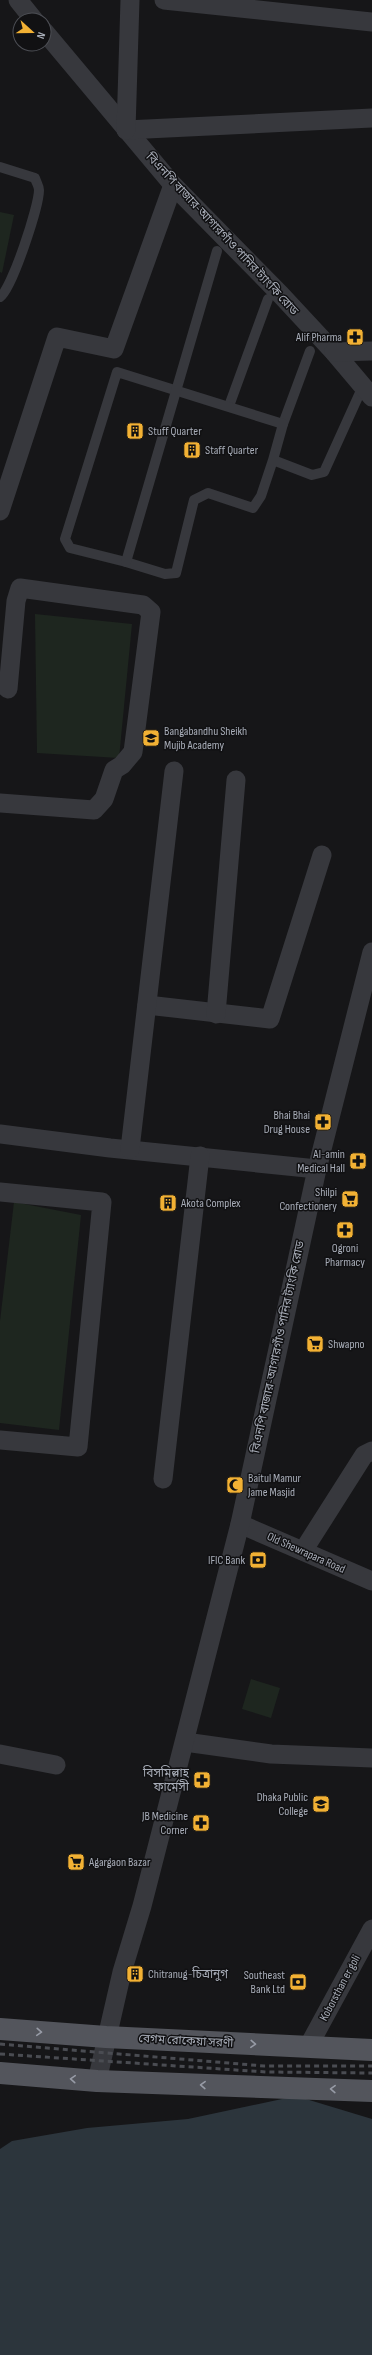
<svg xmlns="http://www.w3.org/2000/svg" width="372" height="2355" viewBox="0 0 372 2355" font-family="'Sofia Sans Condensed','Noto Sans Bengali',sans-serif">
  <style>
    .green { fill: #1e261f }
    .water { fill: #2c353c }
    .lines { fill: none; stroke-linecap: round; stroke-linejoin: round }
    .lane { stroke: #37383d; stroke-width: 10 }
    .street { stroke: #37383d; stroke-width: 19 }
    .primary { stroke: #53555c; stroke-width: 22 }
    .rail { stroke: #4a4c52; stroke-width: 3; stroke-dasharray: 5 4; stroke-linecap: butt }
    .oneway { stroke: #979ba6 }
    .labels { text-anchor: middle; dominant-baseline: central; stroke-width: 3; stroke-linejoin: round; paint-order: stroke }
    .street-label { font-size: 12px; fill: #a8adb8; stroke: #111113 }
    .poi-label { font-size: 12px; fill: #a8adb8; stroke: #111113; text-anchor: end }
  </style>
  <rect width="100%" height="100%" fill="#161618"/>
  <g class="green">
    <path d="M0 212 14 215 2 273 0 272Z"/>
    <path d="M35 614 132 624 119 758 37 753Z"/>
    <path d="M14 1202 81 1215 59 1430 0 1423V1321Z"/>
    <path d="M251 1679 280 1688 271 1718 242 1709Z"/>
  </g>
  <path class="water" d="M296 2096 372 2119V2355H0V2149L12 2141 87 2128 188 2119Z"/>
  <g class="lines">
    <g class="lane">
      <path d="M0 167 35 178C36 182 39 186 39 190 39 206 12 289 0 297"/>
      <path d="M229 406 268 299"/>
      <path d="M283 424 310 351"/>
      <path d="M273 460 261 496 253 508 208 493 194 500 176 573 165 574 126 562 70 548 65 539 117 372 283 424 273 460 312 475 324 472 363 386"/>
      <path d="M126 562 217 251"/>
    </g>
    <g class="street">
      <path d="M18 0 34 20"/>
      <path d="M164 0 372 22"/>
      <path d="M44 31 173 185 281 295 334 352 372 397"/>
      <path d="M126 130 372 118"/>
      <path d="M126 130 130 0"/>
      <path d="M334 352 372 351"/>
      <path d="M0 511 57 337 114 349 173 185"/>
      <path d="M0 803 94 810 104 799 114 770 122 765 133 752 151 612 143 605 20 588 16 601 8 689"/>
      <path d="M147 1005 270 1019 322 855"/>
      <path d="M216 1014 236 780"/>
      <path d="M0 1134 110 1148 317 1169"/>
      <path d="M130 1149 174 771"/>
      <path d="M0 1192 102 1202 78 1447 0 1440"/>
      <path d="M163 1479 200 1156"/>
      <path d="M240 1524 372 1581"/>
      <path d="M303 1551 364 1455 372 1451"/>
      <path d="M185 1742 271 1754 372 1758"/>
      <path d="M0 1754 56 1765"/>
      <path d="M308 2047 372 1929"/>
      <path d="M97 2081 122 1972 142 1906 240 1524 317 1169 372 952"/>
    </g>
    <g class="primary">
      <path d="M0 2029 106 2037 372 2050"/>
      <path d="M0 2073 97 2081 372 2091"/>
    </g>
    <g class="rail">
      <path d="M0 2044 264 2066H372"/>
      <path d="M0 2054 266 2072 372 2073"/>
    </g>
  </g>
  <defs><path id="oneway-chevron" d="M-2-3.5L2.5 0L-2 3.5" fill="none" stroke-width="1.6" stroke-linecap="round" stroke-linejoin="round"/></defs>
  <g class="oneway">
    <use href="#oneway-chevron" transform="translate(39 2032) rotate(4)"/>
    <use href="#oneway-chevron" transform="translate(253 2044) rotate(3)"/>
    <use href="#oneway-chevron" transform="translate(73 2079) rotate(-176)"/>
    <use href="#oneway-chevron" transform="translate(203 2085) rotate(-178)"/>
    <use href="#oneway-chevron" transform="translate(333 2089) rotate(-178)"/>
  </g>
  <defs>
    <symbol id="pharmacy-square" viewBox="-11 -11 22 22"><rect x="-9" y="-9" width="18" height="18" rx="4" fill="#f2b134" stroke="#111113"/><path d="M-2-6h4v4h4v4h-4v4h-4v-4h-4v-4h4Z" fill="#111"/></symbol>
    <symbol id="building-square" viewBox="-11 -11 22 22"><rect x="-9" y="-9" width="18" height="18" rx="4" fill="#f2b134" stroke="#111113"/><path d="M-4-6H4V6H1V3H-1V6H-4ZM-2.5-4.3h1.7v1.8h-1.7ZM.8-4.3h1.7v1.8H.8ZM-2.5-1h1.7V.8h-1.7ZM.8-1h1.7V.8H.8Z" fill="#111"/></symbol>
    <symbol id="school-square" viewBox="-11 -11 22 22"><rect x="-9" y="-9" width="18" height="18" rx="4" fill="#f2b134" stroke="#111113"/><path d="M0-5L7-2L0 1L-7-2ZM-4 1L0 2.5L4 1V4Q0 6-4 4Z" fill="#111"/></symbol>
    <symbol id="supermarket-square" viewBox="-11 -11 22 22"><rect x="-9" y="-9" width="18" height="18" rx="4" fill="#f2b134" stroke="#111113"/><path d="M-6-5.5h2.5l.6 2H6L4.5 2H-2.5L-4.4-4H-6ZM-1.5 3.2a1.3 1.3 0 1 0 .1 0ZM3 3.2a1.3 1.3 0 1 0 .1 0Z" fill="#111"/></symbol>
    <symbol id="mosque-square" viewBox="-11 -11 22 22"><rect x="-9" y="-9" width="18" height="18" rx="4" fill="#f2b134" stroke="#111113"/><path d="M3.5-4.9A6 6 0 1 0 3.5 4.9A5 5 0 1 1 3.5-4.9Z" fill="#111"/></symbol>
    <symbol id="bank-square" viewBox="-11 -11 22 22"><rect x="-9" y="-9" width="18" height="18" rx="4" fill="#f2b134" stroke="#111113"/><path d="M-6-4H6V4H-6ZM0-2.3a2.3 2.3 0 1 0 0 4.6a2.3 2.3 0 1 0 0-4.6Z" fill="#111"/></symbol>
    <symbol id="university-square" viewBox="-11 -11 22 22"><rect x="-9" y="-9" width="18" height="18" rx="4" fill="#f2b134" stroke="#111113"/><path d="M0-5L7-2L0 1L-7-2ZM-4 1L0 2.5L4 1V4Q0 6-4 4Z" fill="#111"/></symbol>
  </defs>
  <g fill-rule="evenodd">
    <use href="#pharmacy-square" x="345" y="327" width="20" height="20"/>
    <use href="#building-square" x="125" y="421" width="20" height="20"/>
    <use href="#building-square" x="182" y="440" width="20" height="20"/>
    <use href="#school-square" x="141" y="728" width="20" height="20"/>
    <use href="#pharmacy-square" x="313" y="1112" width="20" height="20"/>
    <use href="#pharmacy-square" x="348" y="1151" width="20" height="20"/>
    <use href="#supermarket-square" x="340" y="1189" width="20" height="20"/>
    <use href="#building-square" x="158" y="1193" width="20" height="20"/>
    <use href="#pharmacy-square" x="335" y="1220" width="20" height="20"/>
    <use href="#supermarket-square" x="305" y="1334" width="20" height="20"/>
    <use href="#mosque-square" x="225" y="1475" width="20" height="20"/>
    <use href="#bank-square" x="248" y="1550" width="20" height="20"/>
    <use href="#pharmacy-square" x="192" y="1770" width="20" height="20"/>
    <use href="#university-square" x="311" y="1794" width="20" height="20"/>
    <use href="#pharmacy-square" x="191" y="1813" width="20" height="20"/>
    <use href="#supermarket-square" x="66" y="1852" width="20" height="20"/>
    <use href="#building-square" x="125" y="1964" width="20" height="20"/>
    <use href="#bank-square" x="288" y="1972" width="20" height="20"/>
  </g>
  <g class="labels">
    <g class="street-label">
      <text transform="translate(222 234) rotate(47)">বিএনপি বাজার-আগারগাঁও পানির ট্যাংকি রোড</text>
      <text transform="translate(278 1347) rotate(-78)">বিএনপি বাজার-আগারগাঁও পানির ট্যাংকি রোড</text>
      <text transform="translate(306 1553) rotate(24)">Old Shewrapara Road</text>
      <text transform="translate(340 1988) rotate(-62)">Koborsthan er goli</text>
      <text transform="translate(186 2041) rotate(3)">বেগম রোকেয়া সরণী</text>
    </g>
    <g class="poi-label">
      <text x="342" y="337">Alif Pharma</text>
      <text x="148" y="431" text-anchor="start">Stuff Quarter</text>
      <text x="205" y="450" text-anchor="start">Staff Quarter</text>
      <text x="164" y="731" text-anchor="start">Bangabandhu Sheikh<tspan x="164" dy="14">Mujib Academy</tspan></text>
      <text x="310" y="1115">Bhai Bhai<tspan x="310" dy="14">Drug House</tspan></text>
      <text x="345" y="1154">Al-amin<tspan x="345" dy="14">Medical Hall</tspan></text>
      <text x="337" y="1192">Shilpi<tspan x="337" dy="14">Confectionery</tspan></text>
      <text x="181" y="1203" text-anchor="start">Akota Complex</text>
      <text x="345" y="1248" text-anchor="middle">Ogroni<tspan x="345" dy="14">Pharmacy</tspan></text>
      <text x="328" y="1344" text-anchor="start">Shwapno</text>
      <text x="248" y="1478" text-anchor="start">Baitul Mamur<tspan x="248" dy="14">Jame Masjid</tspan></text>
      <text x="245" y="1560">IFIC Bank</text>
      <text x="189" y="1773">বিসমিল্লাহ<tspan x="189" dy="14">ফার্মেসী</tspan></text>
      <text x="308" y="1797">Dhaka Public<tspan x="308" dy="14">College</tspan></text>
      <text x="188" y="1816">JB Medicine<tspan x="188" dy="14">Corner</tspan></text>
      <text x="89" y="1862" text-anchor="start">Agargaon Bazar</text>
      <text x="148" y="1974" text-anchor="start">Chitranug-চিত্রানুগ</text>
      <text x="285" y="1975">Southeast<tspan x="285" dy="14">Bank Ltd</tspan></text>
    </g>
  </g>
  <g transform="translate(32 32) rotate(111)"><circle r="19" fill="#111113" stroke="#4d4f55"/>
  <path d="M0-3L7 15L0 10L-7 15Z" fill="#f2b134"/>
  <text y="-6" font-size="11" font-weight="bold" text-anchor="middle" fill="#a8adb8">N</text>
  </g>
</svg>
